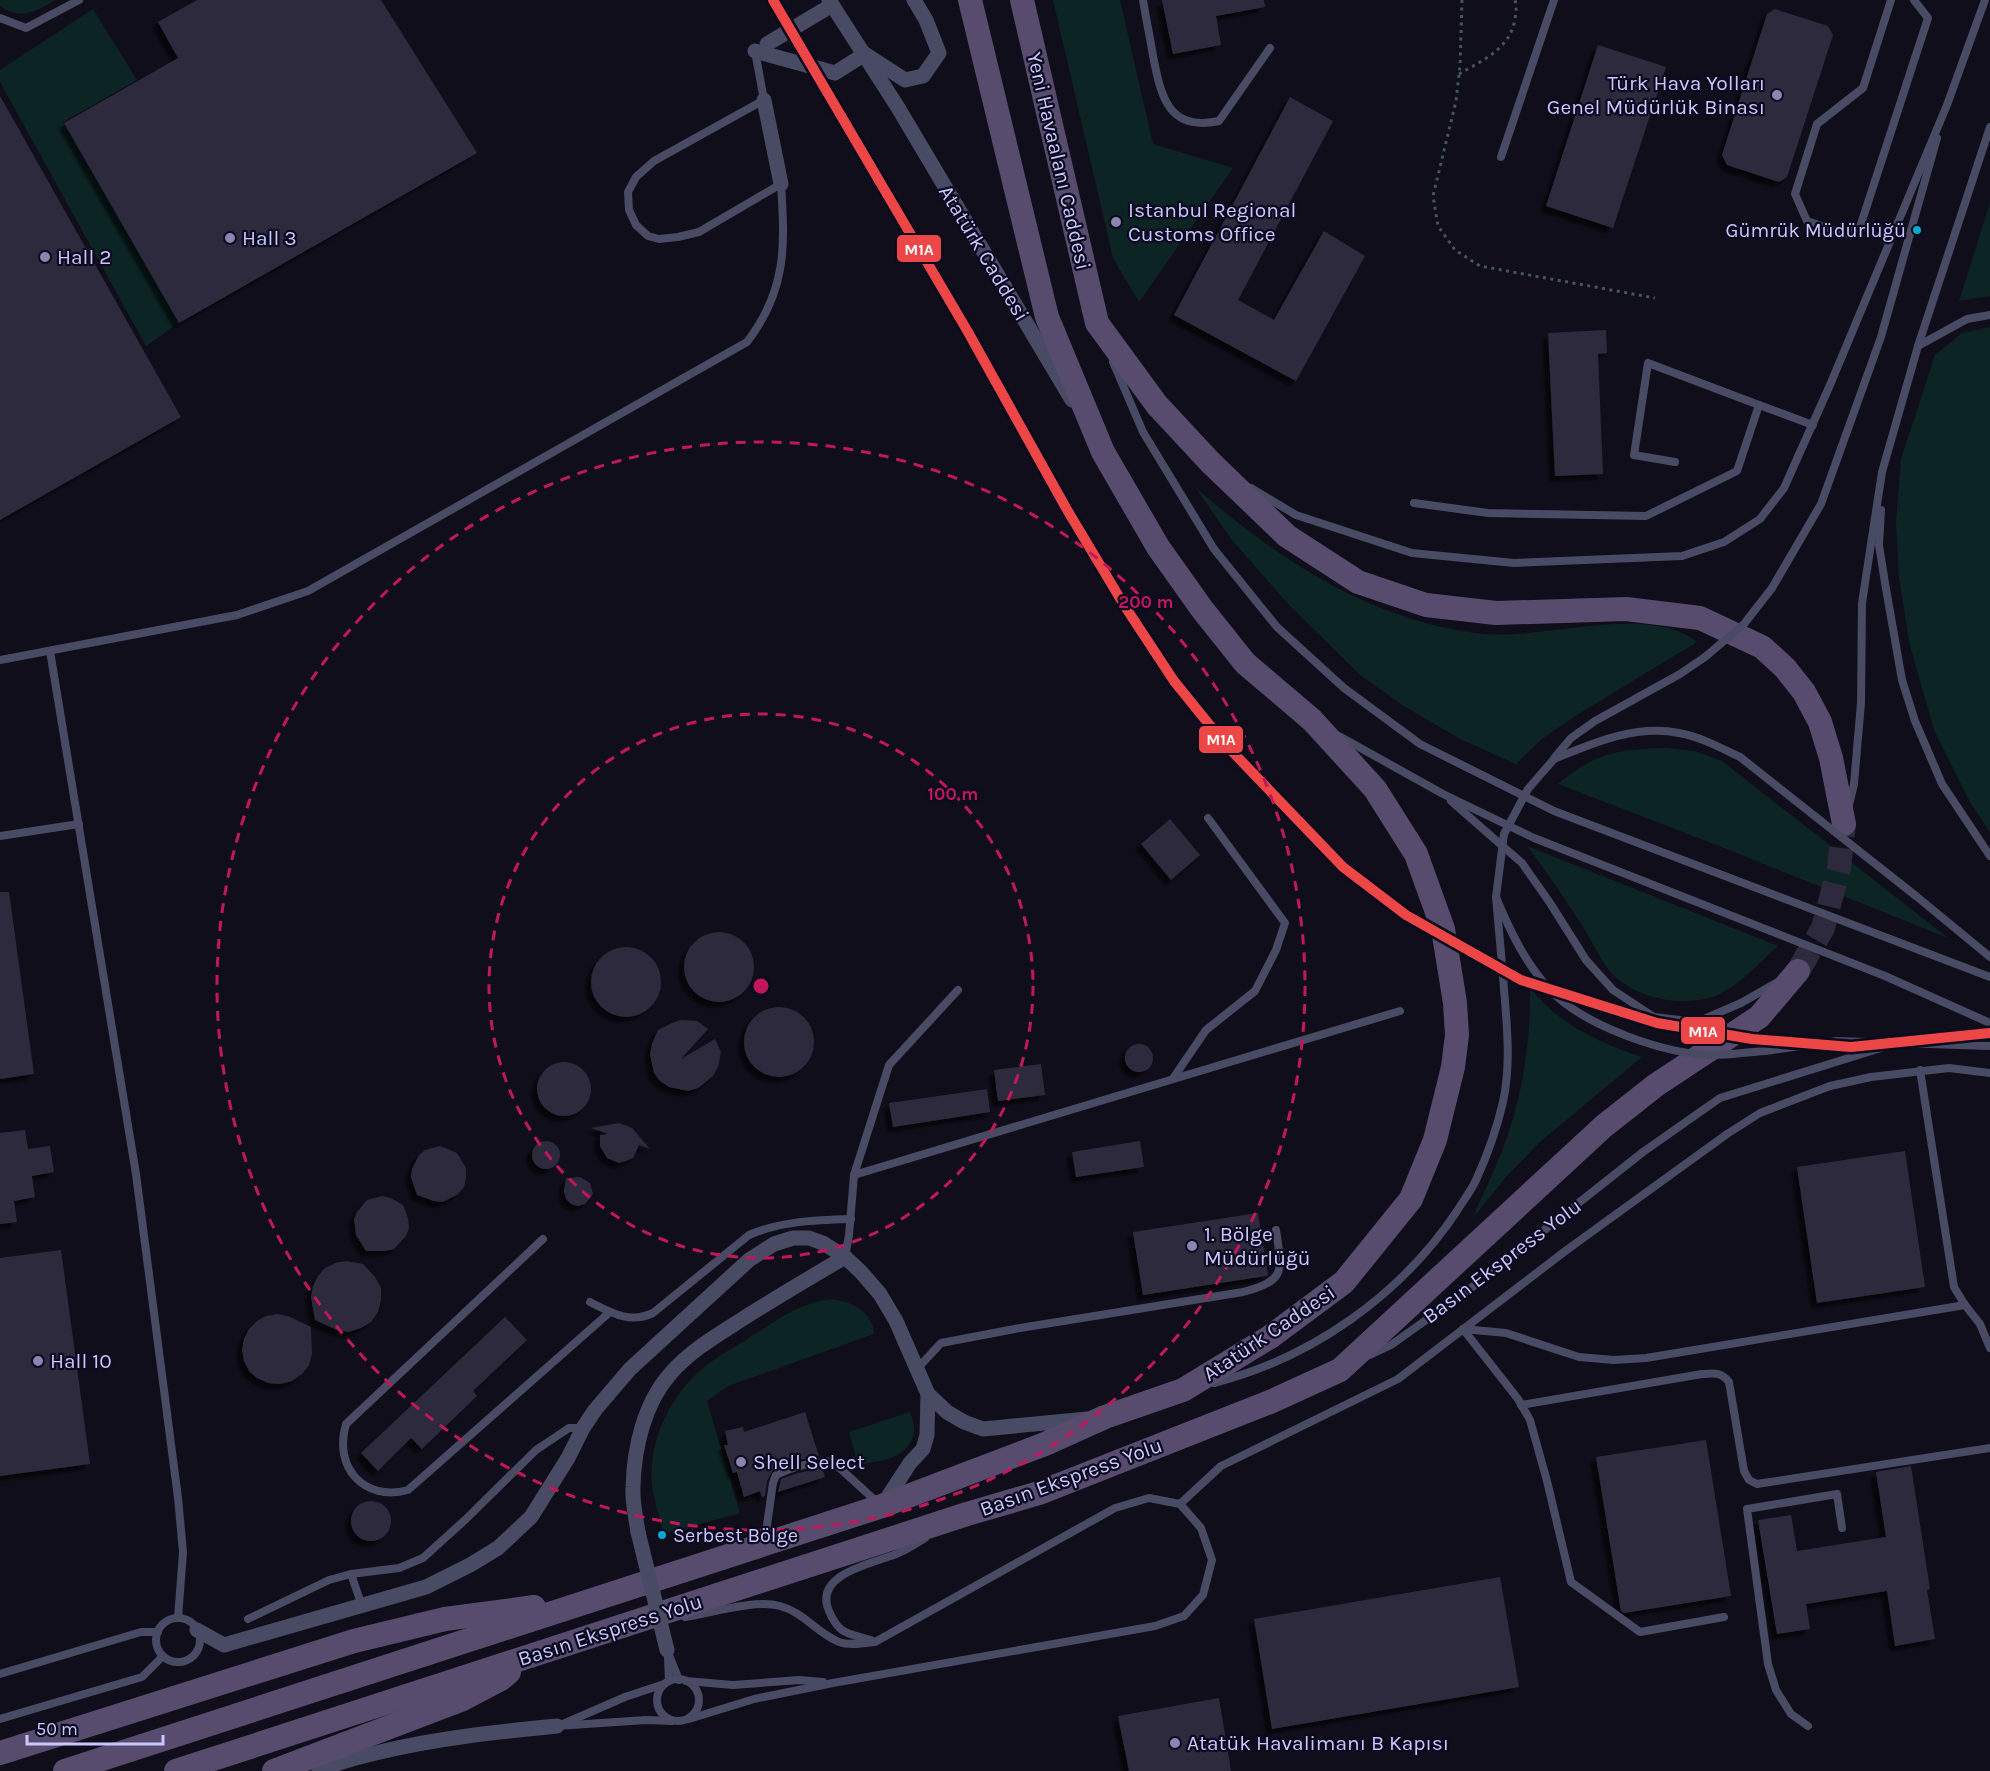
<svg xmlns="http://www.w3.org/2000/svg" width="1990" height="1771" viewBox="0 0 1990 1771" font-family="Karla,sans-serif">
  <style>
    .green { fill: #0d2424 }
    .building { fill: #2d2b3d; filter: url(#shadow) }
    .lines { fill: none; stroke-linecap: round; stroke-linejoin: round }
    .primary-tunnel { stroke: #2c2a3c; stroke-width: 24; stroke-dasharray: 24 12; stroke-linecap: butt }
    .path { stroke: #435562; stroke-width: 3; stroke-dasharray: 3 4.5; stroke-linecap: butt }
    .service { stroke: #494a63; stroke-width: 8 }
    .minor { stroke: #494a63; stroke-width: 15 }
    .primary { stroke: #574c6d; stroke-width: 24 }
    .service-bridge { stroke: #494a63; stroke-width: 8 }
    .minor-bridge { stroke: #494a63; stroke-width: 15 }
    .metro-1-casing { stroke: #0c0a1e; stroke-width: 15 }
    .metro-1 { stroke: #ed4646; stroke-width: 10 }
    .ring { fill: none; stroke: #c2185b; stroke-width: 3; stroke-dasharray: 10 8 }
    .poi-dot { fill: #8986af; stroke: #0c0a1e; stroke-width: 2 }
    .bus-dot { fill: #00a9ce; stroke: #0c0a1e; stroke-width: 2 }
    .labels { text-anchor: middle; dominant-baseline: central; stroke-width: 4.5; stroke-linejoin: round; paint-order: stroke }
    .bus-label { font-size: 20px; fill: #cac7ff; stroke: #0c0a1e; text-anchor: end }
    .poi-label { font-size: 21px; fill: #cac7ff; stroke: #0c0a1e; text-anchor: start }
    .street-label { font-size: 21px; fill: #cac7ff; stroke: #0c0a1e }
    .centre { fill: #c2185b; stroke: #0c0a1e; stroke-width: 3 }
    .ring-label { font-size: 18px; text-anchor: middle; font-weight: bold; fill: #c2185b; stroke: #0c0a1e; stroke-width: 4.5; stroke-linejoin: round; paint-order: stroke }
    .line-badge { stroke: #0c0a1e; stroke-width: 2 }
    .badge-label { font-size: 16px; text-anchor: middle; font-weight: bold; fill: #fff }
  </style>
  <defs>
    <filter id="shadow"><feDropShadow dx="-5.5" dy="5.5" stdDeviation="1.5" flood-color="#0009"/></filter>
  </defs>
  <rect width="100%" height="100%" fill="#100e1a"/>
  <g class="green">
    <path d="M0 0H55C36 12 21 20 0 6Z"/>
    <path d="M1053 0H1120L1153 144 1233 168 1139 302 1113 258Z"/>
    <path d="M93 9 137 80 63 122 179 323 146 346 0 82V70Z"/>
    <path d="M1990 203V296L1959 301Z"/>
    <path d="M1990 327V832L1970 802 1934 730 1909 642 1899 577 1896 522 1901 459 1935 355 1962 333Z"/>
    <path d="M1195 487C1277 559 1372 622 1483 634 1544 640 1647 603 1697 642L1580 713 1543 738 1516 764 1460 739 1404 706 1360 675 1287 603 1232 540Z"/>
    <path d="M1665 748 1695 751 1722 761 1948 938 1714 844 1558 784C1595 753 1618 749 1665 748Z"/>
    <path d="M1527 846 1778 946C1761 962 1731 993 1709 998 1673 1007 1627 996 1605 965 1597 952 1590 938 1582 925 1564 898 1547 872 1527 846Z"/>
    <path d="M1530 987C1557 1024 1600 1043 1642 1057L1540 1142 1506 1177 1472 1219C1482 1196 1493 1174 1502 1151 1522 1100 1531 1042 1530 987Z"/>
    <path d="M831 1299C850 1301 873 1311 874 1334L728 1386 707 1401 740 1513 663 1534C660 1518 654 1501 652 1485 648 1441 670 1396 703 1368 717 1356 734 1348 749 1338 775 1321 799 1303 831 1299Z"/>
    <path d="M910 1412C912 1417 915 1426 914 1431 910 1459 881 1461 858 1465L849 1432Z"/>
  </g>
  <g class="building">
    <path d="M197 0H381L477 153 179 323 64 123 178 58 158 22Z"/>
    <path d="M1162 0H1264L1265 7 1216 16 1221 45 1173 54Z"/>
    <path d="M1775 9 1828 26 1833 35 1787 177 1779 182 1727 165 1722 155 1767 14Z"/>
    <path d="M1598 45 1666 67 1613 228 1546 206Z"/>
    <path d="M0 96 181 417 0 520Z"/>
    <path d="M1290 97 1333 121 1238 300 1274 320 1324 231 1365 256 1296 381 1174 315Z"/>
    <path d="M1606 330 1607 353 1598 354 1603 474 1555 476 1548 333Z"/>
    <path d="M1170 819 1200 855 1171 880 1141 844Z"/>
    <path d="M0 892H9L34 1074 0 1079Z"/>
    <circle cx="719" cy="967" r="35"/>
    <circle cx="626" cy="982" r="35"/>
    <circle cx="779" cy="1042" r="35"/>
    <path d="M681 1020 697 1021 708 1029 681 1059 715 1039 721 1052 718 1067 713 1076 698 1088 688 1091 669 1087 660 1081 654 1073 650 1054 652 1044 658 1030 672 1023Z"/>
    <circle cx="1139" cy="1058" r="14"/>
    <circle cx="564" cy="1089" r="27"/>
    <path d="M1041 1064 1045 1095 998 1101 994 1070Z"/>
    <path d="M987 1089 990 1112 893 1127 889 1103Z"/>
    <path d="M619 1123 632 1128 650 1149 639 1145 633 1158 626 1161 619 1163 607 1158 600 1146V1135L608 1134 591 1128Z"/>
    <path d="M25 1130 28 1149 50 1146 54 1172 32 1176 35 1197 14 1201 17 1222 0 1224V1133Z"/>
    <circle cx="546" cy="1155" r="14"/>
    <path d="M1140 1141 1144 1167 1076 1177 1072 1152Z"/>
    <path d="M440 1146 457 1153 466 1168V1178L464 1187 458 1194 443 1202 434 1201 417 1195 411 1177 412 1169 419 1155 425 1150Z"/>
    <path d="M1905 1151 1925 1287 1817 1303 1797 1167Z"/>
    <path d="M580 1177 590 1183 593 1194 585 1204 578 1206 571 1204 566 1199 564 1191 566 1178Z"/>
    <path d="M382 1196 391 1198 403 1205 408 1218 409 1228 406 1236 394 1249 385 1251H366L356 1235 354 1219 357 1212 367 1200Z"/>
    <path d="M1258 1213 1268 1275 1266 1276 1143 1295 1133 1232Z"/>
    <path d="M61 1250 90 1464 0 1476V1258Z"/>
    <path d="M346 1261 363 1264 375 1277 381 1288V1300L378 1312 371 1322 361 1328 349 1332 337 1330 315 1320 311 1297 313 1286 318 1276 325 1268 335 1263Z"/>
    <path d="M277 1314 288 1316 311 1327 312 1353 309 1365 302 1374 292 1381 280 1384 268 1383 257 1378 249 1371 244 1361 242 1350 244 1339 249 1329 257 1321 266 1316Z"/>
    <path d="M505 1317 527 1340 473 1391 477 1396 422 1449 411 1438 378 1471 361 1453Z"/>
    <path d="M805 1412 819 1456 794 1461 773 1470 767 1481 765 1496 762 1497 760 1491 744 1497 737 1472 733 1473 724 1445H728L725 1431 743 1427 744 1432Z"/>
    <path d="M1706 1440 1731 1596 1624 1613 1621 1611 1596 1457Z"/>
    <path d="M1911 1466 1930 1589 1927 1590 1935 1639 1895 1646 1887 1591 1806 1604 1810 1629 1777 1634 1758 1520 1791 1515 1797 1551 1886 1537 1876 1472Z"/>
    <path d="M822 1468 825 1477 778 1492 781 1479 798 1473Z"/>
    <circle cx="371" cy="1521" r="20"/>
    <path d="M1500 1577 1519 1687 1272 1729 1254 1619Z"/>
    <path d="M1219 1698 1231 1771H1129L1118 1716Z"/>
  </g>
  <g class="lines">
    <path class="primary-tunnel" d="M1798 971 1823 928 1839 868 1844 824"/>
    <g class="path">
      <path d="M1462 0 1460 66 1456 101 1433 196 1438 226 1455 250 1480 266 1655 298"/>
      <path d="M1459 74C1483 60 1510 49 1515 19 1516 12 1517 7 1515 0"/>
    </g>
    <g class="service">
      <path d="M1143 0C1146 19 1150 37 1153 56 1161 96 1168 132 1219 121L1270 48"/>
      <path d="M1891 0 1863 88 1817 124 1795 194 1807 221 1845 234 1860 227 1928 18 1914 0"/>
      <path d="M0 18 26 28 79 0"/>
      <path d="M1501 157 1554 0"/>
      <path d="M1918 346 1967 319 1990 315"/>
      <path d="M1113 362 1143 432 1214 549 1277 627 1344 688 1420 744 1554 811 1990 977"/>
      <path d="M1675 462 1634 455 1648 363 1759 405"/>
      <path d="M1251 488 1296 515 1412 553 1514 563 1682 556 1724 542 1760 519 1784 488 1830 385 1947 105 1985 0"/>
      <path d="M1414 503 1488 513 1646 516 1737 471 1759 405 1813 425"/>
      <path d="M1881 510 1879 545 1885 583 1902 680 1915 721 1942 784 1990 856"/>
      <path d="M1772 588 1821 504 1881 337 1937 138"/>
      <path d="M50 651 136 1174 178 1498 183 1552 178 1618"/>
      <path d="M0 660 237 615 308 591 747 342C787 290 785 246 781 184L699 232 678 237 659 239 648 236 636 225 629 210 628 192 636 177 654 161 764 100 755 51"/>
      <path d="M1339 736 1443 794 1534 838 1885 976 1990 1023"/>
      <path d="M1555 757 1571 738 1595 721 1680 674 1705 657"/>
      <path d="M1554 759C1593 743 1636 724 1679 733 1701 737 1721 748 1740 757"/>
      <path d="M1451 801 1522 863 1550 903 1586 960 1613 990 1654 1017 1697 1022 1741 1003 1776 983"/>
      <path d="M1849 805 1854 784 1861 703 1862 603 1882 472 1918 346 1990 127"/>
      <path d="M0 836 79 824"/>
      <path d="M1916 896 1990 957"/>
      <path d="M1765 1051 1837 1041 1990 1046"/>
      <path d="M1920 1070 1954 1287 1965 1305 1980 1324 1990 1348"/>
      <path d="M1174 1077 1206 1030 1255 991 1276 950 1285 923 1208 818"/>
      <path d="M854 1175 1400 1011"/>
      <path d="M543 1239 346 1424C333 1467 364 1502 408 1490L610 1312"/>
      <path d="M845 1257 849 1235 854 1175 889 1065 958 990"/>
      <path d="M590 1302C612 1313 629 1324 653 1313L749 1235C782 1221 815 1220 851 1219"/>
      <path d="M1463 1329 1506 1333 1579 1357 1614 1360 1646 1358 1965 1305"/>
      <path d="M1463 1329 1518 1399 1530 1420 1547 1481 1571 1582 1640 1632 1724 1617"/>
      <path d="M1370 1355 1391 1345 1471 1288 1643 1152 1720 1098 1897 1043"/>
      <path d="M917 1369 941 1343 1020 1328 1243 1292C1287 1280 1282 1271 1276 1230"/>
      <path d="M1214 1383C1312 1358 1401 1295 1457 1211 1463 1201 1471 1191 1476 1180 1487 1156 1497 1128 1503 1102 1512 1061 1506 1018 1503 976"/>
      <path d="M1521 1405 1702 1374C1714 1373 1721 1372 1729 1382L1744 1471 1749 1480 1757 1484 1990 1448"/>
      <path d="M1180 1504 1221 1466 1398 1379 1568 1249 1727 1134 1760 1113 1830 1086 1871 1077 1949 1068 1990 1073"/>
      <path d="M765 1539 773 1483 776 1475C794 1466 812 1462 832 1461L878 1503"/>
      <path d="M351 1574 362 1606"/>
      <path d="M685 1617C712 1613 754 1599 780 1606 803 1612 817 1633 839 1642 850 1646 864 1643 875 1642L1115 1508 1149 1498 1180 1504 1201 1528 1212 1560 1203 1595 1184 1616 1155 1626 833 1683 754 1699 689 1719"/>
      <circle cx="178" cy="1640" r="22"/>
      <path d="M248 1619 329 1580 351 1574 399 1568 423 1558 466 1519 536 1450 569 1428H583"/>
      <path d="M871 1640C848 1633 839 1635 829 1611 812 1572 878 1563 901 1552 909 1548 917 1543 925 1538"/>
      <path d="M667 1650 679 1680"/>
      <path d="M668 1658 669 1681"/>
      <path d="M0 1674 141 1632H158"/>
      <circle cx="678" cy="1700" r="21"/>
      <path d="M686 1681 733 1685 799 1680 823 1682"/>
      <path d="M0 1719 142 1677 163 1656"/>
      <path d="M563 1724 625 1697 664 1684"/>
      <path d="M557 1726 646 1720 672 1721"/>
      <path d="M1808 1726 1791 1714 1776 1690 1768 1664 1747 1509 1837 1494 1842 1528"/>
    </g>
    <g class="minor">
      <path d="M829 0 897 106 1072 400"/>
      <path d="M767 44 832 5"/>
      <path d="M755 51 835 73 865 54 905 80 923 76 939 53 926 20 914 0"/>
      <path d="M764 100 781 184"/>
      <path d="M882 1506 910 1463 923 1449 927 1435 928 1394"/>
      <path d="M638 1532C636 1518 632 1502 633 1487 634 1448 644 1403 671 1373 691 1350 719 1334 744 1318 777 1297 811 1277 845 1257"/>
      <path d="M197 1630 224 1645 426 1587 470 1565 498 1548 531 1517 568 1458 583 1428 595 1410 630 1369 749 1260 774 1244 793 1238H809L823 1243 845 1257 861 1272 880 1294 896 1321 928 1394 947 1412 964 1422 983 1429 1087 1419"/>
      <path d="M319 1771C338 1762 359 1757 380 1752 438 1738 497 1732 557 1726"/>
    </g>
    <g class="primary">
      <path d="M1022 0 1097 323 1157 405 1211 463 1287 536 1358 582 1426 605 1496 613 1626 609 1700 618 1762 647 1785 668 1804 692 1820 722 1831 758 1844 824"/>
      <path d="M0 1753 354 1641 445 1619 534 1607"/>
      <path d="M65 1771 882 1506 1045 1444 1105 1417 1183 1390 1270 1337 1344 1282 1411 1199 1435 1140 1453 1067 1457 1035 1455 1003 1443 929 1416 854 1375 789 1312 720 1245 663 1202 609 1158 547 1103 452 1047 317 970 0"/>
      <path d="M176 1771 967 1514 1039 1493 1270 1402 1340 1370 1604 1126 1656 1085 1759 1017 1798 971"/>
      <path d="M274 1771 463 1699 501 1679 509 1672"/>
    </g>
    <g class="service-bridge">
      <path d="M1705 657 1744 624 1772 588"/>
      <path d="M1740 757 1916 896"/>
      <path d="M1496 897C1510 931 1525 963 1551 991 1585 1026 1666 1055 1714 1055 1731 1055 1748 1052 1765 1051"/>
      <path d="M1503 976 1496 897 1504 834 1528 789 1554 759"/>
    </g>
    <path class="minor-bridge" d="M638 1532 667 1650"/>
    <defs>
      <path id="metro-1" d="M773 0 968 332 1066 508 1124 605 1174 681 1225 744 1343 867 1406 915 1521 980 1657 1023 1752 1039 1851 1047 1990 1033"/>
    </defs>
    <use href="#metro-1" class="metro-1-casing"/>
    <use href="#metro-1" class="metro-1"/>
  </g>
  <g class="ring">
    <circle cx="761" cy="986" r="272"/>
    <circle cx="761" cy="986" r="544"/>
  </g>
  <g class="poi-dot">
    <circle cx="1777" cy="95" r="6"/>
    <circle cx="1116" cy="222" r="6"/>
    <circle cx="230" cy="238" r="6"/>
    <circle cx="45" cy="257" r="6"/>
    <circle cx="1192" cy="1246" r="6"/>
    <circle cx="38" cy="1361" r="6"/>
    <circle cx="741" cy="1462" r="6"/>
    <circle cx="1175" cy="1743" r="6"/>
  </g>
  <g class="bus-dot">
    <circle cx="1917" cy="230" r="5"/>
    <circle cx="662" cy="1535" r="5"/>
  </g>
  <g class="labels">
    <g class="bus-label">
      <text x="1906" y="230">Gümrük Müdürlüğü</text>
      <text x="673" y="1535" text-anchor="start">Serbest Bölge</text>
    </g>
    <g class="poi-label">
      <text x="1765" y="83" text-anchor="end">Türk Hava Yolları<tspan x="1765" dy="24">Genel Müdürlük Binası</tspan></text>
      <text x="1128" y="210">Istanbul Regional<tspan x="1128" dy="24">Customs Office</tspan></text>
      <text x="242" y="238">Hall 3</text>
      <text x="57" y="257">Hall 2</text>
      <text x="1204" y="1234">1. Bölge<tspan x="1204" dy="24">Müdürlüğü</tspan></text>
      <text x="50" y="1361">Hall 10</text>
      <text x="753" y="1462">Shell Select</text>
      <text x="1187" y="1743">Atatük Havalimanı B Kapısı</text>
    </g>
    <g class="street-label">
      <text transform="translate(1059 161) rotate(77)">Yeni Havaalanı Caddesi</text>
      <text transform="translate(984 253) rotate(59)">Atatürk Caddesi</text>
      <text transform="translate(1502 1261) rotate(-37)">Basın Ekspress Yolu</text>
      <text transform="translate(1269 1333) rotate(-34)">Atatürk Caddesi</text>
      <text transform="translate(1071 1477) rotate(-20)">Basın Ekspress Yolu</text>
      <text transform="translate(610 1630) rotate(-18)">Basın Ekspress Yolu</text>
    </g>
  </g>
  <circle cx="761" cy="986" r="9" class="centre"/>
  <g class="ring-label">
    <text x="1146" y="608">200 m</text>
    <text x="953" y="800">100 m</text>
  </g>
  <g class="line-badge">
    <rect x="896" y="234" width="46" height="29" rx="6" fill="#ed4646"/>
    <rect x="1198" y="725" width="46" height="29" rx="6" fill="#ed4646"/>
    <rect x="1680" y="1016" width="46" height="29" rx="6" fill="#ed4646"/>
  </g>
  <g class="badge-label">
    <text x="919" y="255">M1A</text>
    <text x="1221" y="745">M1A</text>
    <text x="1703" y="1037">M1A</text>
  </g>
  <path d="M27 1735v9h136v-9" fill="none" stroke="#cac7ff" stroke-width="3"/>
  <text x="36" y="1735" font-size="18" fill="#cac7ff" stroke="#0c0a1e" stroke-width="4.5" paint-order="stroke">50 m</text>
</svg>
